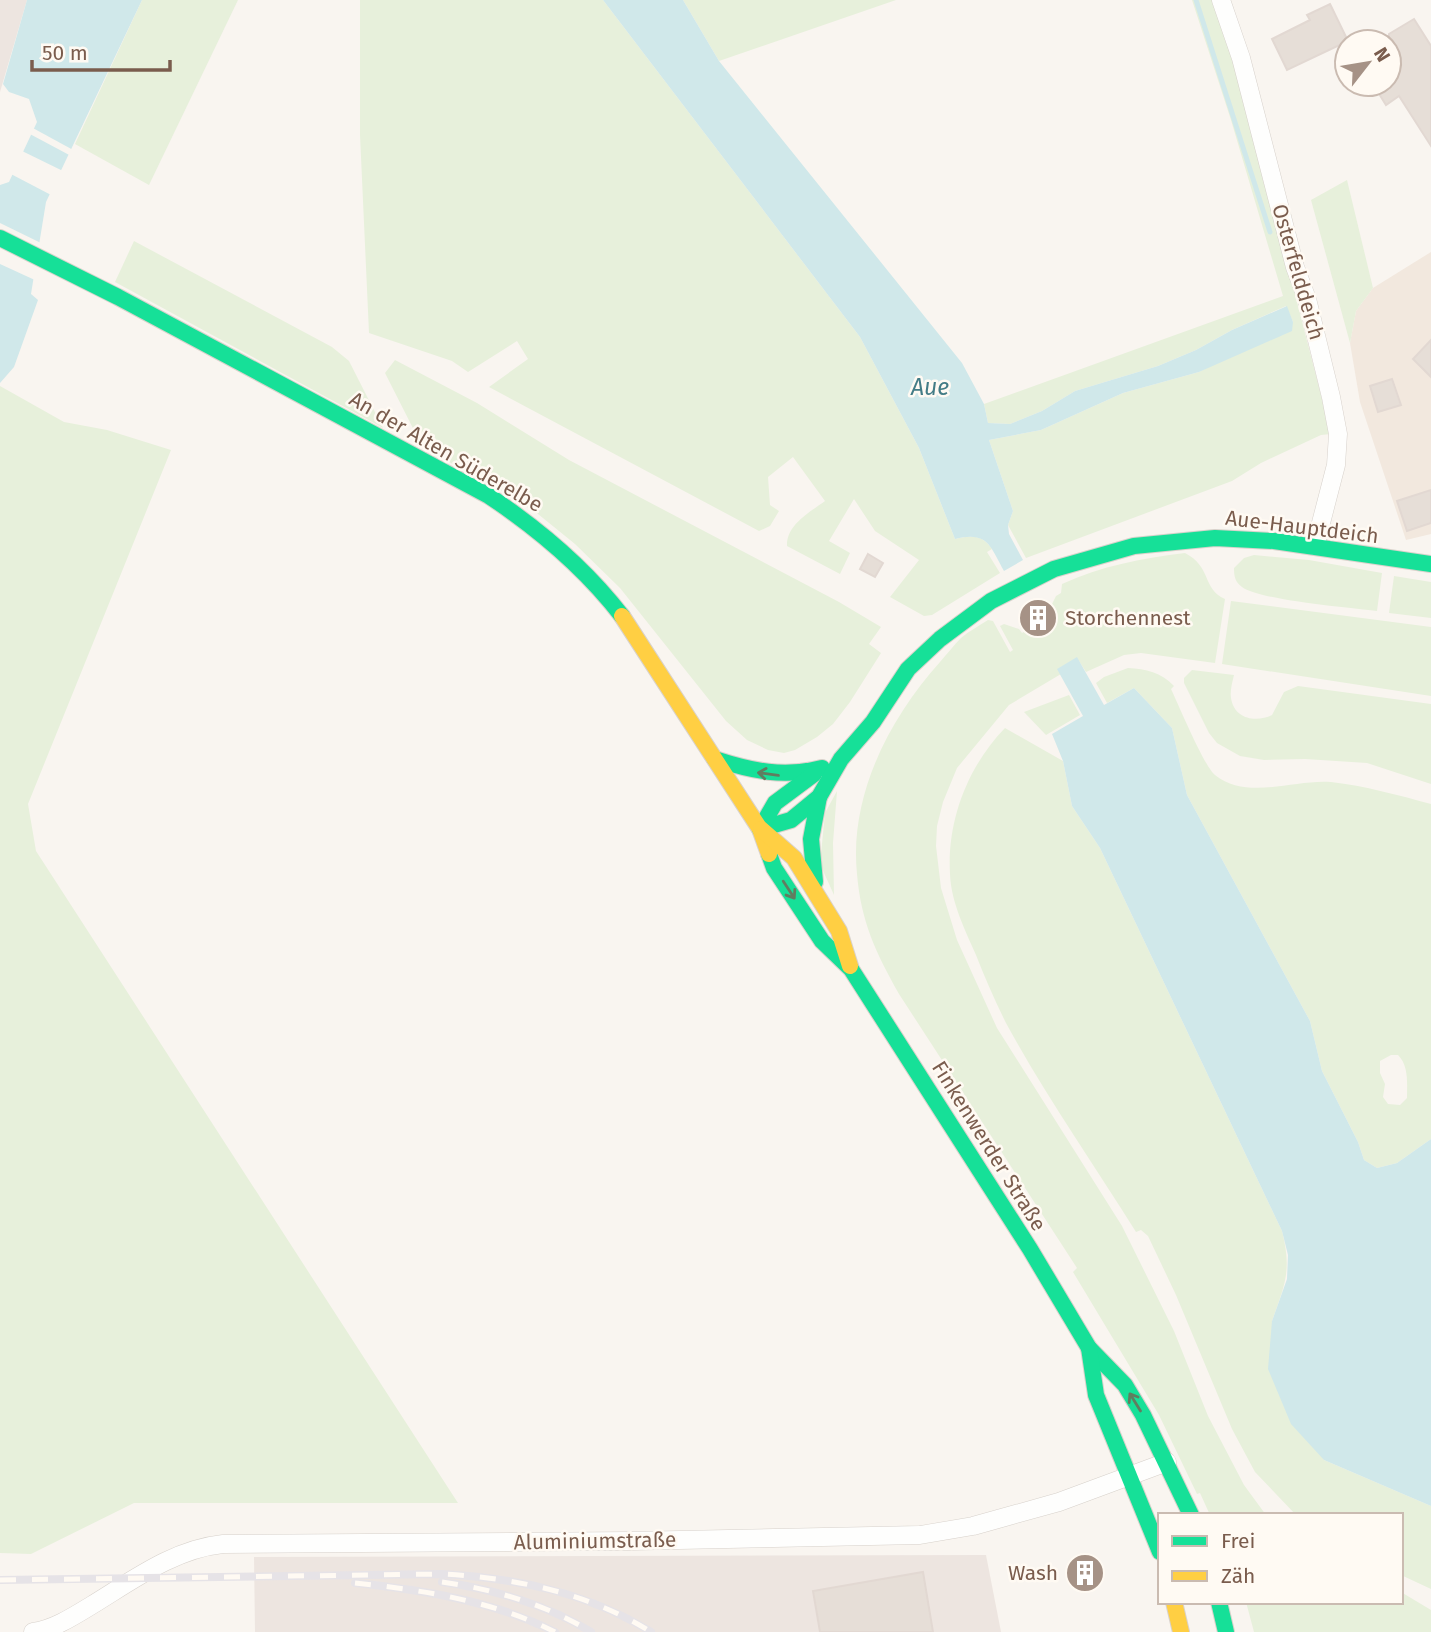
<svg xmlns="http://www.w3.org/2000/svg" width="1431" height="1632" viewBox="0 0 1431 1632" font-family="'Fira Sans',sans-serif">
  <style>
    .residential { fill: #f2e8de }
    .industrial { fill: #ede5e0 }
    .green { fill: #e7f0db; fill-rule: evenodd }
    .water { fill: #d0e8ea }
    .pier { fill: #f9f5f0 }
    .lines { fill: none; stroke-linecap: round; stroke-linejoin: round }
    .stream { stroke: #d0e8ea; stroke-width: 5 }
    .building { fill: #e6ded7; stroke: #e2d8d2; stroke-width: 2 }
    .street-casing { stroke: #d7d1cb; stroke-width: 19 }
    .fast-casing { stroke: #d9d2cb; stroke-width: 18 }
    .slow-casing { stroke: #d9d2cb; stroke-width: 18 }
    .street { stroke: #fefefd; stroke-width: 18 }
    .fast { stroke: #16e098; stroke-width: 16 }
    .slow { stroke: #ffcf43; stroke-width: 16 }
    .rail-casing { stroke: #e6e3e7; stroke-width: 8 }
    .rail { stroke: #fffaf3; stroke-width: 5; stroke-dasharray: 16; stroke-linecap: butt }
    .oneway { stroke: #617d60 }
    .labels { text-anchor: middle; dominant-baseline: central; stroke-width: 5; stroke-linejoin: round; paint-order: stroke }
    .street-label { font-size: 21px; fill: #7a5c4d; stroke: #fffaf3 }
    .poi-label { font-size: 21px; fill: #7a5c4d; stroke: #fffaf3; text-anchor: start }
    .water-label { font-size: 23px; font-style: italic; fill: #437c86; stroke: #fffaf3 }
  </style>
  <rect width="100%" height="100%" fill="#f9f5f0"/>
  <path class="residential" d="M1431 252V534L1406 540 1360 402 1350 343 1356 311 1373 288Z"/>
  <g class="industrial">
    <path d="M0 0H27L0 92Z"/>
    <path d="M986 1555 1001 1632H255L254 1557Z"/>
  </g>
  <g class="green">
    <path d="M142 0H238L149 185 75 144Z"/>
    <path d="M360 0H603L860 337 919 448 955 539C971 535 982 534 992 549L987 552 1000 573 932 615 924 616 890 597 919 560 875 531 854 499 829 541 850 553 840 574 787 546C786 525 810 512 825 501L793 457 768 477 770 505 779 511 770 526 759 531 489 387 528 359 517 341 468 372 452 361 369 333 360 135Z"/>
    <path d="M683 0H896L719 61Z"/>
    <path d="M1192 0H1215L1235 61 1331 434 1321 435 1261 463 1232 481 1026 558 1008 525 1013 511 989 440 1041 430 1123 393 1199 372 1293 322 1286 306 1232 330 1196 350 1158 366 1075 391 1042 411 1010 424 988 423 984 404 1283 296 1231 120Z"/>
    <path d="M1347 180 1373 288 1356 311 1350 343 1311 200Z"/>
    <path d="M134 241 332 347 349 361 383 428 115 282Z"/>
    <path d="M395 360 477 403 569 460 839 602 881 627 869 644 881 653 850 702 833 724 817 737 795 750 784 753 768 750 747 740 726 721 620 588 575 544 538 514 492 485 423 448 385 373Z"/>
    <path d="M0 386 64 422 107 430 171 450 28 804 36 851 458 1503H134L31 1554 0 1553Z"/>
    <path d="M1185 553C1212 567 1202 589 1225 599L1215 663 1141 653 1124 655 1086 672 1077 658 1058 669 1061 674 1009 705 957 768 943 802 937 826 936 846 941 888 957 940 997 1028 1122 1226 1174 1331 1208 1416 1244 1485 1266 1515H1210L1200 1493 1197 1494 1159 1415 1073 1272 1077 1268 899 994C876 953 861 922 857 874 849 796 889 719 940 662 947 654 954 645 961 638 969 631 979 626 988 620L993 621 1010 652 1013 650 1000 626 1004 624 1019 629 1022 633 1055 614 1051 606 1056 596 1061 593 1062 584C1101 566 1143 558 1185 553Z"/>
    <path d="M1254 555 1309 560 1382 573 1377 611C1351 608 1259 600 1242 587 1235 582 1234 576 1234 568L1244 558Z"/>
    <path d="M1394 576 1431 582V618L1389 613Z"/>
    <path d="M1231 601 1431 627V696L1222 664Z"/>
    <path d="M1128 668C1146 669 1161 672 1174 686L1171 689C1179 706 1204 766 1215 775 1248 801 1294 779 1331 782 1365 786 1398 795 1431 804V1139L1397 1163 1377 1168 1364 1160 1358 1142 1322 1071 1310 1021 1187 795 1172 728 1134 688 1107 703 1096 683 1104 677ZM1391 1055H1398C1409 1066 1407 1083 1407 1098L1400 1105 1388 1104 1383 1097 1385 1084 1380 1073V1061Z"/>
    <path d="M1192 670 1234 675C1232 683 1230 691 1231 698 1234 719 1256 723 1272 715L1284 692 1298 686 1431 704V784L1367 763 1305 759 1264 760 1240 756 1217 743 1209 733 1184 683V678Z"/>
    <path d="M1069 695 1080 715 1046 735 1024 712Z"/>
    <path d="M1005 728 1063 761 1072 806 1100 848 1282 1231C1292 1271 1285 1284 1272 1321L1324 1460 1431 1506V1589L1401 1575V1515H1296L1255 1472 1232 1429 1176 1295 1148 1236 1141 1230 1136 1232C1093 1163 1045 1095 1006 1023 995 1001 985 978 976 955 965 930 951 902 950 874 947 820 968 766 1005 728Z"/>
    <path d="M837 791 833 843 834 895 820 864 825 813Z"/>
    <path d="M1401 1592 1431 1610V1632H1254L1246 1602H1401Z"/>
  </g>
  <g class="water">
    <path d="M27 0H142L46 202 31 294 38 300 14 367 0 383V185L9 182 37 122 29 99 9 92 3 84Z"/>
    <path d="M603 0H683L719 61 962 363 984 404 988 423 1010 424 1042 411 1075 391 1158 366 1196 350 1232 330 1287 306 1293 322 1292 331 1199 372 1123 393 1041 430 989 440 1013 511 1008 525 1009 534 1023 560 1004 571C990 546 988 531 955 539L919 448 860 337Z"/>
    <path d="M1077 657 1104 705 1134 688 1172 728 1187 795 1310 1021 1322 1071 1358 1142 1364 1160 1377 1168 1397 1163 1431 1139V1506L1324 1460 1291 1424 1268 1369 1272 1321 1287 1279 1288 1255 1282 1231 1100 848 1072 806 1063 761 1052 734 1083 716 1057 669Z"/>
  </g>
  <g class="pier">
    <path d="M31 127 75 151 73 157 28 133Z"/>
    <path d="M20 150 65 172 53 196 9 173Z"/>
    <path d="M0 223 43 244 37 281 0 264Z"/>
  </g>
  <g class="lines">
    <path class="stream" d="M1196 0 1270 232"/>
  </g>
  <g class="building">
    <path d="M1330 4 1348 41 1287 70 1272 39 1310 20 1307 15Z"/>
    <path d="M1414 19 1431 46V146L1399 96 1386 105 1373 84H1389V34Z"/>
    <path d="M1431 340V377L1413 359Z"/>
    <path d="M1392 379 1401 405 1378 412 1370 386Z"/>
    <path d="M1431 490V523L1407 531 1397 501Z"/>
    <path d="M868 554 883 563 875 577 860 569Z"/>
    <path d="M1093 1561 1096 1579 1077 1583 1073 1564Z"/>
    <path d="M923 1572 933 1632H820L813 1591Z"/>
  </g>
  <g class="lines">
    <defs>
      <g id="street">
        <path d="M1221 0 1241 58 1295 267 1307 299 1331 397 1338 434 1336 465 1315 546"/>
        <path d="M33 1632C54 1629 74 1616 92 1605 133 1580 174 1549 223 1544L631 1541 920 1535 973 1526 1059 1502 1167 1462"/>
      </g>
      <g id="fast">
        <path d="M0 238 118 297 489 496C540 530 585 568 622 616"/>
        <path d="M715 759C752 771 784 778 822 768"/>
        <path d="M760 829 791 820 819 797 841 759 873 722 908 669 940 639 991 601 1054 569 1134 546 1215 538 1274 541 1431 564"/>
        <path d="M760 829 775 803 814 774"/>
        <path d="M769 854 774 868 822 941 851 969 1030 1249 1089 1348 1125 1385 1143 1415 1191 1515"/>
        <path d="M815 882 811 839 819 797"/>
        <path d="M1089 1348 1096 1395 1160 1552"/>
        <path d="M1219 1602 1226 1632"/>
      </g>
      <g id="slow">
        <path d="M622 616 760 829 769 854"/>
        <path d="M761 829 794 858 839 931 850 966"/>
        <path d="M1174 1602 1181 1632"/>
      </g>
    </defs>
    <use href="#street" class="street-casing"/>
    <use href="#fast" class="fast-casing"/>
    <use href="#slow" class="slow-casing"/>
    <use href="#street" class="street"/>
    <use href="#fast" class="fast"/>
    <use href="#slow" class="slow"/>
    <defs>
      <g id="rail">
        <path d="M0 1580 442 1574C515 1578 587 1592 651 1632"/>
        <path d="M442 1582C493 1589 548 1605 591 1632"/>
        <path d="M355 1583C423 1590 494 1601 555 1632"/>
      </g>
    </defs>
    <use href="#rail" class="rail-casing"/>
    <use href="#rail" class="rail"/>
  </g>
  <defs><path id="oneway-shaft" d="M-6 0H5M1.5-3L5.5 0L1.5 3" fill="none" stroke-width="1.6" stroke-linecap="round" stroke-linejoin="round" transform="scale(1.75)"/></defs>
  <g class="oneway">
    <use href="#oneway-shaft" transform="translate(768 774) rotate(-172)"/>
    <use href="#oneway-shaft" transform="translate(789 890) rotate(57)"/>
    <use href="#oneway-shaft" transform="translate(1135 1402) rotate(-122)"/>
  </g>
  <defs>
    <symbol id="building-disc" viewBox="-11 -11 22 22"><circle r="9.5" fill="#a69286" stroke="#fffaf3"/><path d="M-4-6H4V6H1V3H-1V6H-4ZM-2.5-4.3h1.7v1.8h-1.7ZM.8-4.3h1.7v1.8H.8ZM-2.5-1h1.7V.8h-1.7ZM.8-1h1.7V.8H.8Z" fill="#fff"/></symbol>
  </defs>
  <g fill-rule="evenodd">
    <use href="#building-disc" x="1016" y="596" width="44" height="44"/>
    <use href="#building-disc" x="1063" y="1551" width="44" height="44"/>
  </g>
  <g class="labels">
    <g class="street-label">
      <text transform="translate(1298 272) rotate(74)">Osterfelddeich</text>
      <text transform="translate(446 452) rotate(30)">An der Alten Süderelbe</text>
      <text transform="translate(1302 527) rotate(7)">Aue-Hauptdeich</text>
      <text transform="translate(989 1146) rotate(58)">Finkenwerder Straße</text>
      <text transform="translate(595 1541) rotate(-1)">Aluminiumstraße</text>
    </g>
    <g class="poi-label">
      <text x="1065" y="618">Storchennest</text>
      <text x="1058" y="1573" text-anchor="end">Wash</text>
    </g>
    <g class="water-label">
      <text x="930" y="387">Aue</text>
    </g>
  </g>
  <rect x="1158" y="1513" width="245" height="91" fill="#fffaf3" stroke="#cabbb1" stroke-width="2"/>
  <rect x="1172" y="1536" width="35" height="10" fill="#16e098" stroke="#cabbb1" stroke-width="2"/>
  <text x="1221" y="1548" font-size="21" fill="#7a5c4d">Frei</text>
  <rect x="1172" y="1571" width="35" height="10" fill="#ffcf43" stroke="#cabbb1" stroke-width="2"/>
  <text x="1221" y="1583" font-size="21" fill="#7a5c4d">Zäh</text>
  <g transform="translate(1368 63) rotate(59)"><circle r="33" fill="#fffaf3" stroke="#cabbb1" stroke-width="2"/>
  <path d="M0-5L12 26L0 18L-12 26Z" fill="#a69286"/>
  <text y="-10" font-size="19" font-weight="bold" text-anchor="middle" fill="#7a5c4d">N</text>
  </g>
  <path d="M32 60v10h138v-10" fill="none" stroke="#7a5c4d" stroke-width="3.5"/>
  <text x="42" y="60" font-size="21" fill="#7a5c4d" stroke="#fffaf3" stroke-width="5" paint-order="stroke">50 m</text>
</svg>
